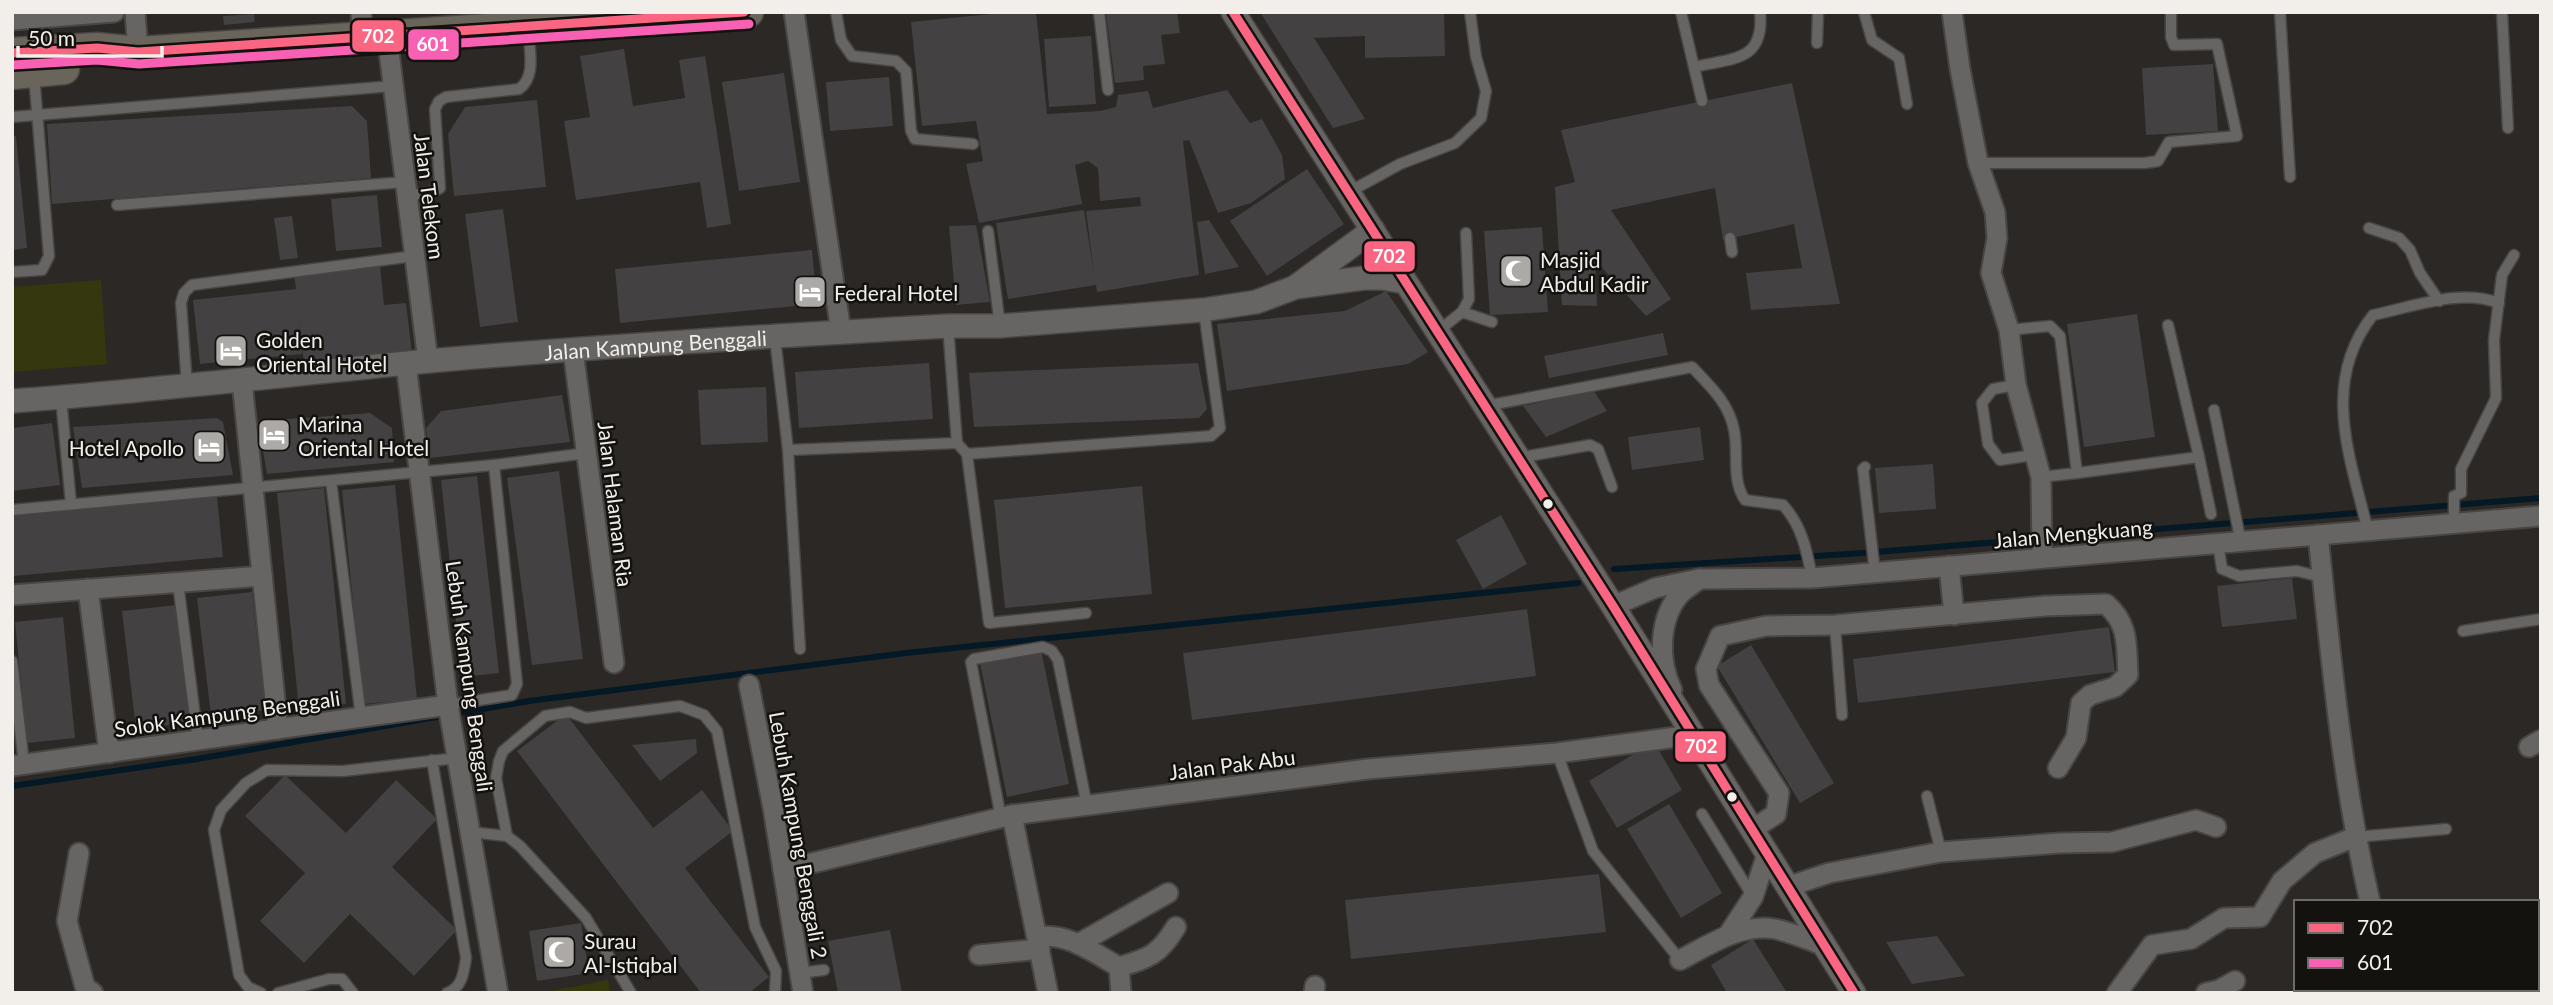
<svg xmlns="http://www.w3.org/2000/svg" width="2553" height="1005" viewBox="0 0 2553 1005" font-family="Lato,sans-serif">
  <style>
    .green { fill: #35380e }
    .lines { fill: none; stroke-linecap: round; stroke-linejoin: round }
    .stream { stroke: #041925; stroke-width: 6 }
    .building { fill: #434142 }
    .service-casing { stroke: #484543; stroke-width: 13 }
    .minor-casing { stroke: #484543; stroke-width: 23 }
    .tertiary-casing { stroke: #484543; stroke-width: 26 }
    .primary-casing { stroke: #484543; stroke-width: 33 }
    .service { stroke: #676563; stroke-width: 10 }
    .minor { stroke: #676563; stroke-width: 19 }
    .tertiary { stroke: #676563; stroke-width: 23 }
    .primary { stroke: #6a655b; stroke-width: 30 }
    .bus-1-casing { stroke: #14120f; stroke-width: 14 }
    .bus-2-casing { stroke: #14120f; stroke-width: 14 }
    .bus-1 { stroke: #fa6682; stroke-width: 9 }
    .bus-2 { stroke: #f860b3; stroke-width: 9 }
    .bus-dot { fill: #f2efeb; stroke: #14120f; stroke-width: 2.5 }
    .labels { text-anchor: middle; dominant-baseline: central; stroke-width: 5; stroke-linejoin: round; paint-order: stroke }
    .street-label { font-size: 21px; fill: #f2efeb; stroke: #14120f }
    .poi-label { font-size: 21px; fill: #f2efeb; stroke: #14120f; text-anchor: start }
    .line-badge { stroke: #14120f; stroke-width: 2.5 }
    .badge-label { font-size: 19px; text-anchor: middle; font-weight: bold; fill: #fff }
  </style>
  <rect width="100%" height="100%" fill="#2b2825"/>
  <g class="green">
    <path d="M101 280 107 364 12 372V287Z"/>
    <path d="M608 980 610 993H540Z"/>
  </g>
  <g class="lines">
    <g class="stream">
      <path d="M1614 569 1863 553 2541 498"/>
      <path d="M12 786 197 759 529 701 906 653 1578 583"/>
    </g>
  </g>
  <g class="building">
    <path d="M1011 12H1036L1047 114 1100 111 1116 107 1118 95 1148 91 1153 108 1227 90 1250 123 1262 119 1282 155 1285 179 1251 203 1218 213 1189 140 1183 141 1199 275 1097 292 1096 285 1008 299 996 223 1084 210 1094 274 1086 211 1141 206 1140 197 1100 201 1098 168 1088 161 1075 165 1082 204 979 223 966 164 983 161 976 121 922 126 911 22Z"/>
    <path d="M1106 12H1177L1180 33 1161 35 1165 64 1143 66 1144 80 1115 83Z"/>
    <path d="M1260 12H1444L1445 56 1365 58V36L1314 38 1365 119 1333 128Z"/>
    <path d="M254 14 255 22 224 25 223 16Z"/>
    <path d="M1091 36 1096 104 1049 107 1044 39Z"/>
    <path d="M624 49 633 106 685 98 679 60 705 56 731 224 707 228 700 182 576 200 564 121 590 117 580 56Z"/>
    <path d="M2213 64 2218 131 2146 135 2142 68Z"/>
    <path d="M784 73 800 182 739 191 722 82Z"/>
    <path d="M889 77 893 126 830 131 826 82Z"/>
    <path d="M1792 83 1840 304 1751 310 1746 273 1802 268 1794 224 1723 240 1715 188 1611 210 1671 299 1646 316 1595 260 1597 306 1562 305 1555 187 1575 182 1561 130Z"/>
    <path d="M537 100 546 187 454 196 448 134 465 107Z"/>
    <path d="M352 106 367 121 371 178 52 204 47 124Z"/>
    <path d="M16 136 27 248 12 250V137Z"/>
    <path d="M1307 169 1344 224 1267 276 1230 221Z"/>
    <path d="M377 195 382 247 336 251 331 199Z"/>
    <path d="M503 209 518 322 480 327 465 214Z"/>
    <path d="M292 216 298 258 280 260 274 218Z"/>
    <path d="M1209 220 1239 267 1205 274 1197 222Z"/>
    <path d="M976 225 990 302 956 305 949 226Z"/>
    <path d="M1542 227 1548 312 1490 315 1484 231Z"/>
    <path d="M812 250 817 304 620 323 615 269Z"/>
    <path d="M380 265 384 305 406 303 412 353 304 364 299 317 302 354 200 364 193 300 296 289 294 274Z"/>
    <path d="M1386 291 1428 352 1408 364 1227 391 1217 324 1345 311Z"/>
    <path d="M2137 314 2155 437 2084 447 2067 324Z"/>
    <path d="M1663 333 1668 355 1549 378 1544 356Z"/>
    <path d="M929 363 933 419 799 428 795 372Z"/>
    <path d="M1198 363 1207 409 1199 418 974 427 969 373Z"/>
    <path d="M766 387 768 442 701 445 698 390Z"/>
    <path d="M1594 391 1607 411 1546 437 1523 406Z"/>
    <path d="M562 395 570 442 430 458 426 428 441 411Z"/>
    <path d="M370 413 392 428 394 462 267 474 261 439 275 420Z"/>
    <path d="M217 418 223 422 233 475 82 488 73 427Z"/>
    <path d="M52 423 60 485 12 491V428Z"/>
    <path d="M1700 427 1704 460 1632 470 1628 437Z"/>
    <path d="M1933 464 1936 509 1879 513 1875 468Z"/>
    <path d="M559 471 583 659 532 665 507 478Z"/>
    <path d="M477 476 499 673 462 677 441 480Z"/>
    <path d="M395 485 417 699 363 704 342 490Z"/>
    <path d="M1142 486 1152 594 1005 608 994 500Z"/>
    <path d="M324 488 346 704 299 709 277 493Z"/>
    <path d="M217 497 223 557 13 576 12 516Z"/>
    <path d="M1501 515 1527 564 1483 589 1456 540Z"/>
    <path d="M2292 578 2297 619 2222 627 2217 586Z"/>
    <path d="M252 592 265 710 211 716 197 598Z"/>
    <path d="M176 605 190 722 136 729 122 611Z"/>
    <path d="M1527 609 1536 676 1192 720 1183 653Z"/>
    <path d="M63 617 75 738 27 743 15 622Z"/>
    <path d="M2109 627 2115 672 1858 703 1853 659Z"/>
    <path d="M1751 645 1834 783 1800 803 1717 666Z"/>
    <path d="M1041 650 1069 784 1007 797 980 663Z"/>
    <path d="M566 714 653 828 702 790 733 831 685 868 769 977 749 993H701L517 751Z"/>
    <path d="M696 739 697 753 660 781 632 745Z"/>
    <path d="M1654 742 1682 790 1617 828 1589 781Z"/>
    <path d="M285 775 346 833 396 780 437 819 392 867 457 930 414 976 350 914 304 963 260 921 305 873 245 816Z"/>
    <path d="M1669 804 1722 893 1681 918 1627 829Z"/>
    <path d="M1599 874 1606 932 1351 959 1345 900Z"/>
    <path d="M581 923 589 973 537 981 529 931Z"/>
    <path d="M890 930 902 993H838L828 941Z"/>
    <path d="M1937 936 1965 976 1912 984 1886 942Z"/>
    <path d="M1753 939 1787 993H1727L1711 965Z"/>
  </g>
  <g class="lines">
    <defs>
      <g id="service">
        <path d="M836 12 841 40 852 56 896 61 906 71 911 131 915 139 973 144"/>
        <path d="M1099 12 1108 90"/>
        <path d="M1681 12 1702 101"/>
        <path d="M1864 12 1872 40 1899 58 1907 104"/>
        <path d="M2280 12 2290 177"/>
        <path d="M2502 12 2508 128"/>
        <path d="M1817 43 1818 12"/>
        <path d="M1694 67C1732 58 1765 62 1760 12"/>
        <path d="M12 117 393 86"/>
        <path d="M1978 163H2145L2158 161 2169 142 2237 136 2217 44 2174 45 2171 37V12"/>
        <path d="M1349 192 1400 164 1455 143 1481 118 1486 91 1476 57 1470 12"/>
        <path d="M407 196 435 191 440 188 435 109 439 101 446 97 519 89C537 77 529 48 528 29"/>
        <path d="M117 205 405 182"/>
        <path d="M2369 228 2399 238 2410 250 2420 273 2439 301"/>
        <path d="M988 231 1000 326"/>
        <path d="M1730 238 1732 252"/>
        <path d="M12 272 42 270 49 256 34 75"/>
        <path d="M1462 312 1492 322"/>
        <path d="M2168 325 2199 457"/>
        <path d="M948 326 957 443 967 454 1211 436 1220 428 1204 311"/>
        <path d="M2009 330 2050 326 2060 336 2077 473 2041 477"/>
        <path d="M1438 331 1462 312 1469 299 1466 233"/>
        <path d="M775 338 788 450 800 649"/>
        <path d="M2016 385 1993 389 1982 403 1988 444 2000 460 2034 455"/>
        <path d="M187 386 181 303 184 293 192 285 414 256"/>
        <path d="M61 398 71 504"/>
        <path d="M1485 406 1692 367C1710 386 1729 403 1734 430 1739 454 1731 479 1745 500L1783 505C1802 526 1807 551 1812 578"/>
        <path d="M2214 410 2241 543"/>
        <path d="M788 450 957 443"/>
        <path d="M967 454 989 623 1086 613"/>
        <path d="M1518 458 1590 445 1598 449 1612 487"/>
        <path d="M1865 467 1863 469 1875 573"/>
        <path d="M2077 473 2199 457 2211 514"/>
        <path d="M331 481 361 717"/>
        <path d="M12 510 494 465"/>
        <path d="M2454 523V496L2461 493V469L2496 398 2494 340 2502 275 2514 255"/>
        <path d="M2368 531C2350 457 2320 382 2373 315 2413 307 2460 288 2499 303"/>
        <path d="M2218 544 2222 569 2239 576 2297 571 2322 577"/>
        <path d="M178 583 198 740"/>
        <path d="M1835 625 1842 715"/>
        <path d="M2463 631 2541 619"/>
        <path d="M12 661 24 764"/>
        <path d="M448 705 512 695 517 684 494 465 587 453"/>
        <path d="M1557 753 1593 851 1680 960"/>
        <path d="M432 760 466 958C464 972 462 988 447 993"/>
        <path d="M1927 796 1941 852"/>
        <path d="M1702 814 1753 897"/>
        <path d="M1001 818 971 662 974 659 1043 647 1052 651 1058 660 1087 806"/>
        <path d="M470 832 507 836 520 846 586 918 631 993"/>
        <path d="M507 836 496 778 499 761 503 751 545 716 570 712 586 718 680 706 704 715 717 731 755 927 776 971 775 993"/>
        <path d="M2356 837 2446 829"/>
        <path d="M799 973 824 970"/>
        <path d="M261 993 248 987 239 975 214 830 221 810 246 783 267 770 343 771 457 758"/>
        <path d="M278 993 329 979H342L353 993"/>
      </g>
      <g id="minor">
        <path d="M135 12 138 52"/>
        <path d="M361 12 363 38"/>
        <path d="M794 12 841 332"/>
        <path d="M1952 12 1960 69 1978 163 1995 212 1997 238 1991 273 2009 330 2016 385 2041 477 2042 557"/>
        <path d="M12 20 114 12"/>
        <path d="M387 36 428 361"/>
        <path d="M573 350 614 663"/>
        <path d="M406 364 448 705 498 993"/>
        <path d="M242 381 278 729"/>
        <path d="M2318 535C2331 658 2342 781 2370 902"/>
        <path d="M1949 566 1954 615"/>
        <path d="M88 589 109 753"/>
        <path d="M12 595 262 576"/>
        <path d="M1613 606 1655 588 1699 579 1812 578 2541 516"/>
        <path d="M749 685 773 808 803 993"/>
        <path d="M1672 690C1658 661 1658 618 1681 593 1687 588 1693 584 1699 579"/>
        <path d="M2529 747 2541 740"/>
        <path d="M12 766 448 705"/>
        <path d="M1012 815 1048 993"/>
        <path d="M1753 829 1776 814 1779 793 1709 685 1706 669 1720 636 1766 626 1835 625 2045 606 2106 604C2130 625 2126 646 2128 675L2115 687 2090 695 2081 703 2076 738 2058 768"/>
        <path d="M79 853 67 921 85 987 93 993"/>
        <path d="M783 870 1012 815 1368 769 1557 753 1692 735 1687 724"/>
        <path d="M1787 887 1829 873 1941 852 2060 843 2112 842 2196 820 2216 827"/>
        <path d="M1728 935 1753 897 1767 854"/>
        <path d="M1038 937C1067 932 1094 953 1119 967L1121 993"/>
        <path d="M1078 944 1168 893"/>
        <path d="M979 955 1040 949"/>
        <path d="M1680 960C1709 945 1741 923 1775 929 1791 932 1808 940 1823 945"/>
        <path d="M1119 967C1149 958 1159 955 1176 927"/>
        <path d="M2397 989 2399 993"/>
        <path d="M1314 993 1315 986"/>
        <path d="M2117 993 2152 945 2191 939 2224 918 2260 917 2282 881 2315 853 2355 837"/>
        <path d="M2206 993 2219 990 2235 981"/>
      </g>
      <g id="tertiary">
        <path d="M1233 12 1613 606 1854 993"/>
        <path d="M1298 285 1373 230"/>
        <path id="s1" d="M12 401C152 391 290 374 429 361 602 346 775 336 948 326H1000L1203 310 1256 302 1296 287 1364 278H1382L1405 282"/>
      </g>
      <g id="primary">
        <path d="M12 53 97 48 138 52 748 12"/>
        <path d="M12 74 64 69"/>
      </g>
    </defs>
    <use href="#service" class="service-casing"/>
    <use href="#minor" class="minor-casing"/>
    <use href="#tertiary" class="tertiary-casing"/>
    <use href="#primary" class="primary-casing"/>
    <use href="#service" class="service"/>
    <use href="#minor" class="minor"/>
    <use href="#tertiary" class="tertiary"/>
    <use href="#primary" class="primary"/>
    <defs>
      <g id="bus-1">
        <path d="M1233 12 1613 606 1854 993"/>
        <path d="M12 53 97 48 138 52 744 12"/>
      </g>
      <path id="bus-2" d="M13 65 97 60 139 64 749 24"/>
    </defs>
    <use href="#bus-1" class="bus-1-casing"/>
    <use href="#bus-2" class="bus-2-casing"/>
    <use href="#bus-1" class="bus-1"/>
    <use href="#bus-2" class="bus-2"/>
  </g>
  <defs>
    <symbol id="mosque-square" viewBox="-11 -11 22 22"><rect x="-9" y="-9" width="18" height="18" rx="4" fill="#aca9a6" stroke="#14120f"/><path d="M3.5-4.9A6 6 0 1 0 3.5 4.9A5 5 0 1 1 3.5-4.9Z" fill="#fff"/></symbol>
    <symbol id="hotel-square" viewBox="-11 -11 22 22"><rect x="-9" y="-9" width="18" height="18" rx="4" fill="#aca9a6" stroke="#14120f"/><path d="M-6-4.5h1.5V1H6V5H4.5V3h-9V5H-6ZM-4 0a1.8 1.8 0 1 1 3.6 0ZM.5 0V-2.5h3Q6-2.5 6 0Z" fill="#fff"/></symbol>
  </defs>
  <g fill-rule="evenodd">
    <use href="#mosque-square" x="1497" y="252" width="38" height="38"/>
    <use href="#hotel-square" x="791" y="273" width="38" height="38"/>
    <use href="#hotel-square" x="212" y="332" width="38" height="38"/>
    <use href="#hotel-square" x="255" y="416" width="38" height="38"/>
    <use href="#hotel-square" x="190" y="428" width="38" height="38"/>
    <use href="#mosque-square" x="540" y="933" width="38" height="38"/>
  </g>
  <g class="bus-dot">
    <circle cx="1548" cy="504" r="6"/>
    <circle cx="1732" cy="797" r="6"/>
  </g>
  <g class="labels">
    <g class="street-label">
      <text transform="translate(430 196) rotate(83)">Jalan Telekom</text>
      <text stroke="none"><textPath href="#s1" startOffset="646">Jalan Kampung Benggali</textPath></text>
      <text transform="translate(616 504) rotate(83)">Jalan Halaman Ria</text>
      <text transform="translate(2073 533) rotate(-5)">Jalan Mengkuang</text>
      <text transform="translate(470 676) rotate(82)">Lebuh Kampung Benggali</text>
      <text transform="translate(227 713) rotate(-8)">Solok Kampung Benggali</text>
      <text transform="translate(1232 764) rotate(-7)">Jalan Pak Abu</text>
      <text transform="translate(799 835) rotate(80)">Lebuh Kampung Benggali 2</text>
    </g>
    <g class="poi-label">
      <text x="1540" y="259">Masjid<tspan x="1540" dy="24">Abdul Kadir</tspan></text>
      <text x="834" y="292">Federal Hotel</text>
      <text x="256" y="339">Golden<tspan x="256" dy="24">Oriental Hotel</tspan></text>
      <text x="298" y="423">Marina<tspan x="298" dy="24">Oriental Hotel</tspan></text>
      <text x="184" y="447" text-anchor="end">Hotel Apollo</text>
      <text x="584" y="940">Surau<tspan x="584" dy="24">Al-Istiqbal</tspan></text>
    </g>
  </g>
  <g class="line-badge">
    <rect x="351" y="19" width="54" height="34" rx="7" fill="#fa6682"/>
    <rect x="407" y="28" width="53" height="33" rx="7" fill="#f860b3"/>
    <rect x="1363" y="240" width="53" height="33" rx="7" fill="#fa6682"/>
    <rect x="1674" y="730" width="53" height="33" rx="7" fill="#fa6682"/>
  </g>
  <g class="badge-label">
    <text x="378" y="43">702</text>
    <text x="433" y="51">601</text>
    <text x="1389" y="263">702</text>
    <text x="1701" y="753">702</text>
  </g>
  <rect width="2553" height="1005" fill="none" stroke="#f2efeb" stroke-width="28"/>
  <rect x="2294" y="900" width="245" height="91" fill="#14120f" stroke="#6d6a67" stroke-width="2"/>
  <rect x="2308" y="923" width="35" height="10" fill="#fa6682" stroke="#6d6a67" stroke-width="2"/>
  <text x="2357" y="935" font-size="21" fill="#f2efeb">702</text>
  <rect x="2308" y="958" width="35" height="10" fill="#f860b3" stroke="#6d6a67" stroke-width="2"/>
  <text x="2357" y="970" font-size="21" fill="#f2efeb">601</text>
  <path d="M18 46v10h144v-10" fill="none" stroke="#f2efeb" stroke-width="3.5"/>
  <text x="28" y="46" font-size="21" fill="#f2efeb" stroke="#14120f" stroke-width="5" paint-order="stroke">50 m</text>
</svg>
